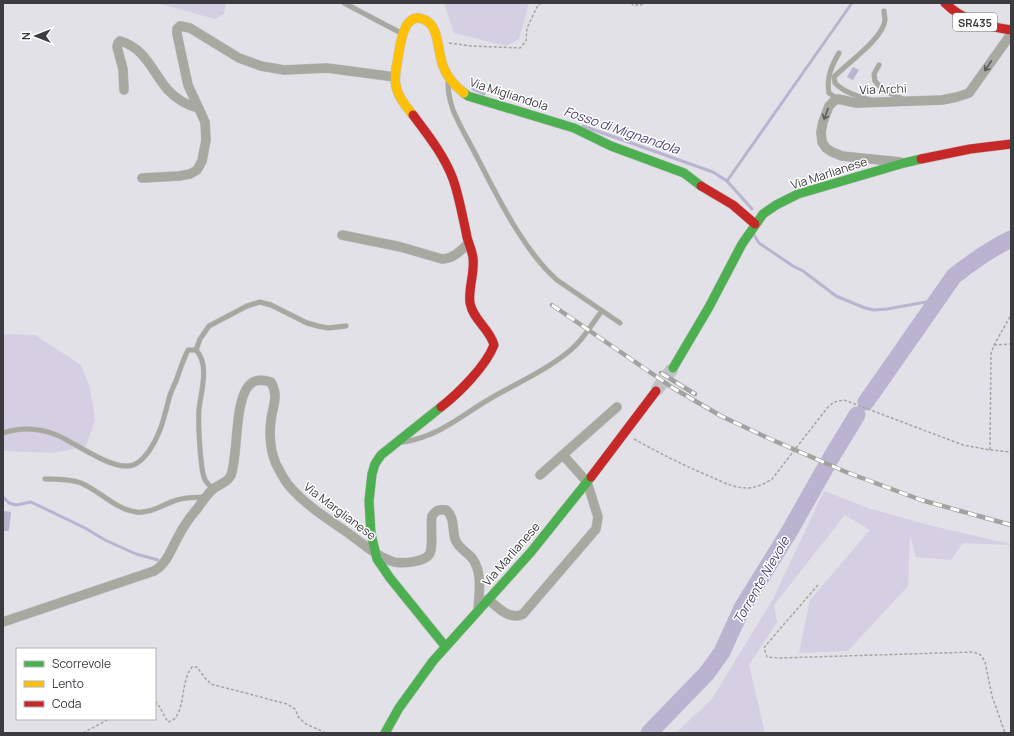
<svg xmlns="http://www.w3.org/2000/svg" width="1014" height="736" viewBox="0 0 1014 736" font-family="Manrope,sans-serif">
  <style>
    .green { fill: #d4cfe3 }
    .water { fill: #bab4d0 }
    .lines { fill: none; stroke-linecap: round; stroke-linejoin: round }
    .stream { stroke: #bab4d0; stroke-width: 3 }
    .river { stroke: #bab4d0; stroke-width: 17 }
    .secondary-tunnel { stroke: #c1c0c6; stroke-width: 13; stroke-dasharray: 13 6; stroke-linecap: butt }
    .lane-casing { stroke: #bebdc1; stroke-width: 5.5 }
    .street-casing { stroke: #bebdc1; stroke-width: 10 }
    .fast-casing { stroke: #bebdc1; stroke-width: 10 }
    .slow-casing { stroke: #bebdc1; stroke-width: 10 }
    .jam-casing { stroke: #bebdc1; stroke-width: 10 }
    .path { stroke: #a5a6a0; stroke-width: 1.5; stroke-dasharray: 3 2; stroke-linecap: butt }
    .lane { stroke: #a7a8a0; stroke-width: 4.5 }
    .street { stroke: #a7a8a0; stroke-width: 9 }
    .fast { stroke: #4caf50; stroke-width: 9 }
    .slow { stroke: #ffc107; stroke-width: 9 }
    .jam { stroke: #c62828; stroke-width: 9 }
    .rail-casing { stroke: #a2a2a1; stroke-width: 4.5 }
    .rail { stroke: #fff; stroke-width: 3; stroke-dasharray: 9; stroke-linecap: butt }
    .oneway { stroke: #5c5c5d }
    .labels { text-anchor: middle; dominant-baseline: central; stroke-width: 3; stroke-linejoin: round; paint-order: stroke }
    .shield { fill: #fff; stroke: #767679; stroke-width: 1 }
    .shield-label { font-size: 11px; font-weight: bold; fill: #3c3b40 }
    .street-label { font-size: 12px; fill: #3c3b40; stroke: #fff }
    .water-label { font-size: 13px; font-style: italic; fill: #4d3f73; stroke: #fff }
  </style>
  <rect width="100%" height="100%" fill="#e2e1e7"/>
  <g class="green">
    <path d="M157 3H226L224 14 215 19Z"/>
    <path d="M444 3H529L519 39 506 46 454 33Z"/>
    <path d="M3 334 35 335 81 365 90 388 95 420 86 446 54 453 3 451Z"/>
    <path d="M824 491 868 508 932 526 1011 544V545L963 543 951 560 916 557 910 535 908 586 848 651 799 653 810 600 870 530 845 515 774 605 777 622 749 665 765 733H676L712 699 773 599Z"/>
  </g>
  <g class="water">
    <path d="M853 67 859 70 853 80 847 77Z"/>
    <path d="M3 511 11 512 9 531H3Z"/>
  </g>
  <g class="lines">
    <g class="stream">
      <path d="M473 89 484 94"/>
      <path d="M583 126 713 172 727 181 752 209"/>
      <path d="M727 181 852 3"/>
      <path d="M754 235 759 243 793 266 803 271 836 296 865 308 874 310 887 309 937 300"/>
      <path d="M3 497 9 503 16 505 31 502 85 528 105 540 136 554 158 560"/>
    </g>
    <g class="river">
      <path d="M866 402 954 276C972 262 990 249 1011 239"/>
      <path d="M649 733 707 673 722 652 742 608 789 532 832 456 857 415"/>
    </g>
    <path class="secondary-tunnel" d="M656 391 673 368"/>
    <defs>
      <g id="lane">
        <path d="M344 3 401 33"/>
        <path d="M879 65 874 74 875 81 883 90 903 99"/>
        <path d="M448 83C448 92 450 101 453 110 460 127 470 143 478 159 498 198 524 251 557 280L620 323"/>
        <path d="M838 99 829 93C826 78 832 65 839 53"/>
        <path d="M871 100C857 96 845 93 835 83L834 77C847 63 883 39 885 20 885 17 884 14 884 11"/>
        <path d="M196 350 200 339 209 326 247 306 260 302 271 305 307 323 318 326 328 328 346 326"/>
        <path d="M3 433C21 427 41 428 59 436 76 444 110 468 128 466 137 466 144 458 149 451 162 432 164 416 170 395 172 390 174 385 176 381 180 370 183 360 188 350H196C210 365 201 391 199 409 198 422 200 465 204 477 205 482 209 485 213 489"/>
        <path d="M403 442C441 436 461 415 493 397 519 382 555 366 576 345 586 335 593 322 602 311"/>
        <path d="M45 479C57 479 70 479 81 483 100 491 115 509 136 512 151 514 163 504 177 500 185 497 195 498 204 497"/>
      </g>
      <g id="street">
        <path d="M124 90 123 69 117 47 118 43 120 41C144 47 153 72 167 89 176 99 186 105 198 108"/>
        <path d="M900 162 842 156 832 152 826 148 822 142 821 132 823 122 829 106 834 101 838 99 856 103 942 100 957 97 969 93 1011 34"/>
        <path d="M142 178 179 176 190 174 197 170 202 161 206 140 205 122 188 85 177 34V29L180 26 190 28 239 58 261 66 284 70 327 68 395 77"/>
        <path d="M342 235 401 247 442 259C453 259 460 251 468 244"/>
        <path d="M540 475 617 407"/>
        <path d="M488 599C497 607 510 621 523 614L596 529 598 517 587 482 563 455"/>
        <path d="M3 622 154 571C167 564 171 549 178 537 183 527 190 517 197 509 201 503 206 496 212 490 218 484 227 484 231 475 239 454 233 394 253 382 259 379 265 380 271 382 279 397 273 404 271 420 269 435 270 450 276 464 280 472 285 482 291 488 307 506 328 519 348 533 362 543 377 557 394 562 402 564 423 562 429 555 434 548 430 525 432 516 436 510 439 509 446 510 455 517 452 529 455 539 458 548 466 551 472 558 483 572 479 594 478 610"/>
      </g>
      <g id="fast">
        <path d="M464 93 468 96 574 128 611 146 684 173 701 186"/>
        <path d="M673 368 709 307 742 244 763 214 776 205 798 194 904 163 921 159"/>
        <path d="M441 407 381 455 375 464 372 474 369 501 371 534 377 559 390 578 445 646"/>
        <path d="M385 733 399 708 433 661 531 552 591 477"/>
      </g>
      <path id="slow" d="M413 115C406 106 398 97 396 86 394 77 396 68 398 58 400 45 404 7 427 21 439 28 438 54 443 66 447 77 455 86 464 93"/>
      <g id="jam">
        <path d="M945 3C963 21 986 26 1011 30"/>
        <path d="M413 115C428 135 444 155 453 179 459 196 462 214 466 232 467 241 472 249 473 258 475 273 468 288 470 303 473 320 490 329 494 345 486 366 459 393 441 407"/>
        <path d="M921 159 970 149 1011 144"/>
        <path d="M701 186 733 205 755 224"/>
        <path d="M591 477 656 391"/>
      </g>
    </defs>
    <use href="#lane" class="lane-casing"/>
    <use href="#street" class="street-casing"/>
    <use href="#fast" class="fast-casing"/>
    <use href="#slow" class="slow-casing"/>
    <use href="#jam" class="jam-casing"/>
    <g class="path">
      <path d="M631 3 633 5H641L644 3"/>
      <path d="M449 43 471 46 520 48 526 41 527 28 537 7 541 3"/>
      <path d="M994 345 1011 344"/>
      <path d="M634 439C659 453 683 465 709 476 721 481 733 488 747 488 755 488 765 484 772 479L828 407 834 402 844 400 963 445 990 450 1011 452"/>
      <path d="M990 450 991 354 994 345 1011 315"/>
      <path d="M818 585 766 645 764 648 767 657 779 658 973 652 981 655 985 662 992 696 1005 733"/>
      <path d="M155 701C161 707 163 715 168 722 171 721 174 720 176 717 185 704 181 681 192 667H197L205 678 211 684 287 704 295 709 299 718 306 724 326 733"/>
      <path d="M83 733 109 719"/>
    </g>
    <use href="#lane" class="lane"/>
    <use href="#street" class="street"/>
    <use href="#fast" class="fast"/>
    <use href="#slow" class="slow"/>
    <use href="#jam" class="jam"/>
    <defs>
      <g id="rail">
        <path d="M552 305 673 388 721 416 768 438 846 472 921 500 1011 525"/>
        <path d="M661 373 695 394"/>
      </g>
    </defs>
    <use href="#rail" class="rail-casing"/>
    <use href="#rail" class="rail"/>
  </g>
  <defs><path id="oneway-shaft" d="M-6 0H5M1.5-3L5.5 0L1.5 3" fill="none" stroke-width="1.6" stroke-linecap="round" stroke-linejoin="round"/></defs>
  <g class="oneway">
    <use href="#oneway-shaft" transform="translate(988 66) rotate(124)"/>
    <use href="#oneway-shaft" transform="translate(826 114) rotate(111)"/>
  </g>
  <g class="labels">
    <rect class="shield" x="953" y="13" width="44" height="18" rx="3"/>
    <g class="shield-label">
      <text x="975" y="22">SR435</text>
    </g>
    <g class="street-label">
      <text transform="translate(883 89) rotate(-2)">Via Archi</text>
      <text transform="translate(509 94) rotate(18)">Via Migliandola</text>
      <text transform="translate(829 173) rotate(-18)">Via Marlianese</text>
      <text transform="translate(340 511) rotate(37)">Via Marglianese</text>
      <text transform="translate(511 554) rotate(-49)">Via Marlianese</text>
    </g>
    <g class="water-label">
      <text transform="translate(622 130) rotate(19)">Fosso di Mignandola</text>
      <text transform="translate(761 580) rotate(-60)">Torrente Nievole</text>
    </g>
  </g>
  <rect width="1014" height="736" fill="none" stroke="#3c3b40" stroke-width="8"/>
  <rect x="16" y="648" width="140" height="72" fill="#ffffff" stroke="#b1b1b3"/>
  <rect x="24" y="661" width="20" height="6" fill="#4caf50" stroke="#b1b1b3"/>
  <text x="52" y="668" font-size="12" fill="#3c3b40">Scorrevole</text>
  <rect x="24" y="681" width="20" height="6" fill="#ffc107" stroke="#b1b1b3"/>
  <text x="52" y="688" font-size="12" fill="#3c3b40">Lento</text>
  <rect x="24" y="701" width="20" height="6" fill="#c62828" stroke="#b1b1b3"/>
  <text x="52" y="708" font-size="12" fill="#3c3b40">Coda</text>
  <g transform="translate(36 36) rotate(270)" stroke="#ffffff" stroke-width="3" paint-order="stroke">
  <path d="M0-3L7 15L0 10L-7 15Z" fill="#3c3b40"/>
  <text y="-6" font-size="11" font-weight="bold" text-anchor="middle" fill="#3c3b40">N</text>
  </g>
</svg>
